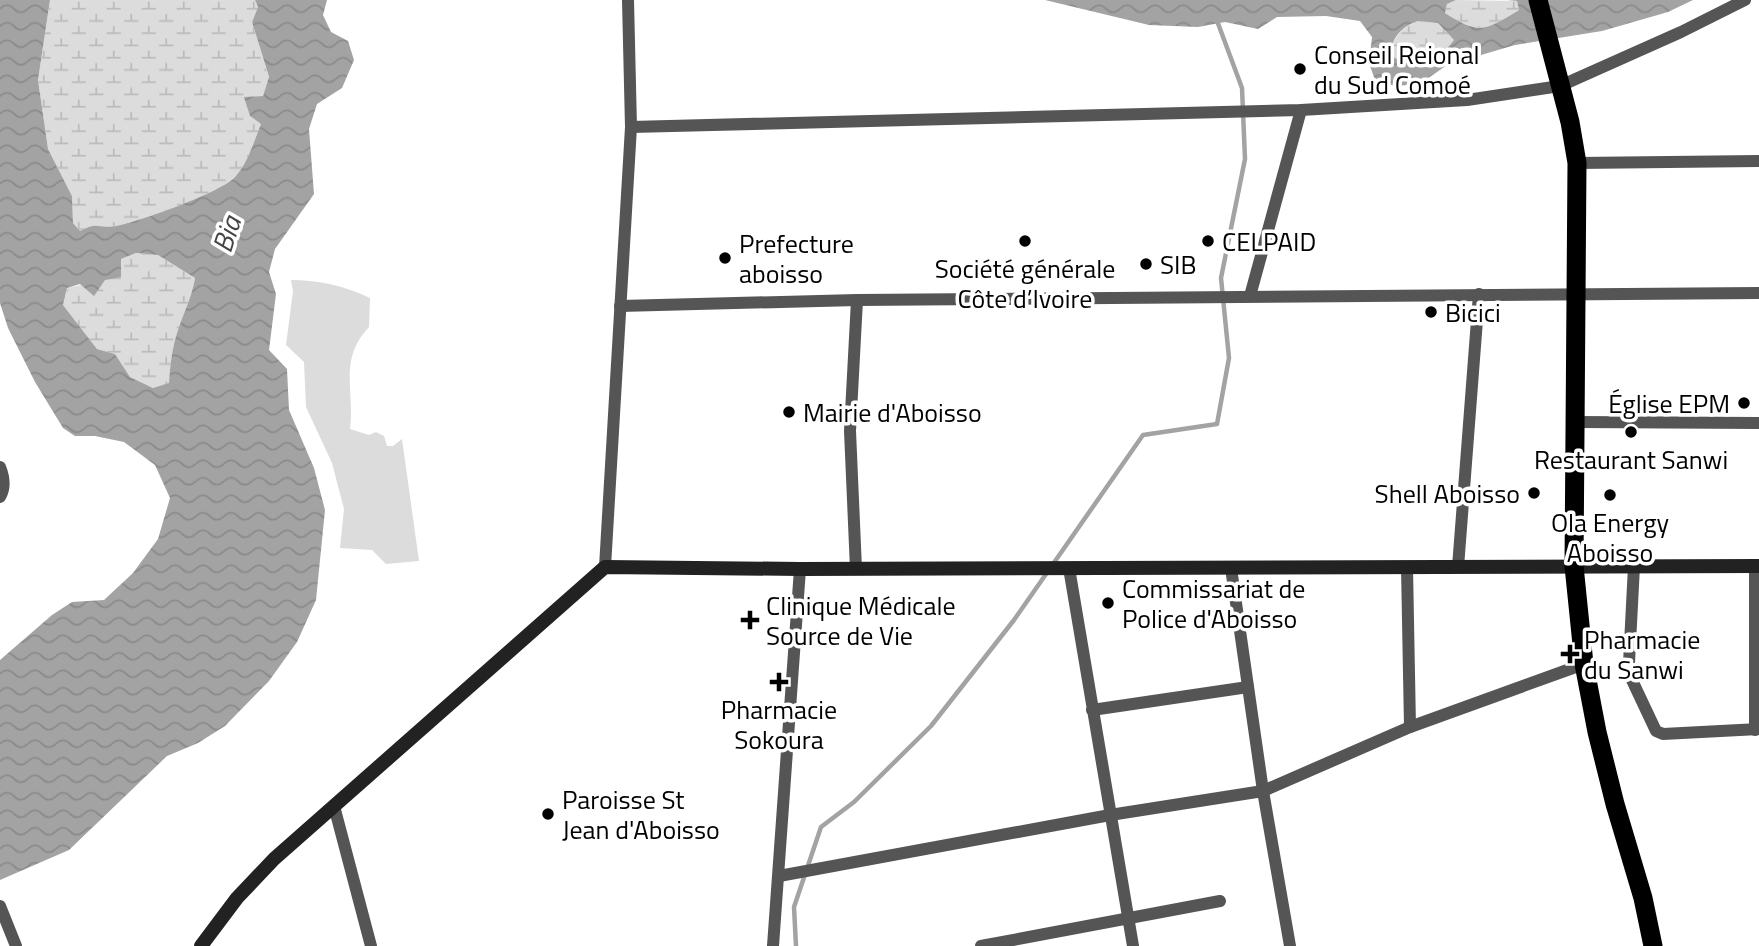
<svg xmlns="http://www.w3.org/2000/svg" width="1759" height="946" viewBox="0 0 1759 946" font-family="'Titillium Web',sans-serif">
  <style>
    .wetland { fill: url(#wetland-marsh) }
    .green { fill: #dcdcdc }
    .water { fill: url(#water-waves); fill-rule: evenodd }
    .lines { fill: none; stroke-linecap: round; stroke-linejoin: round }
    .stream { stroke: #a3a3a3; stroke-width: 4.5 }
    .minor { stroke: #555; stroke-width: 12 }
    .secondary { stroke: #222; stroke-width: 14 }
    .trunk { stroke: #000; stroke-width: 19 }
    .poi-dot { fill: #000; stroke: #fff; stroke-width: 2.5 }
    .labels { text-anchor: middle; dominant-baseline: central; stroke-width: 7; stroke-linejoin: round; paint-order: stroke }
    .poi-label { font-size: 26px; fill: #000; stroke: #fff; text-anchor: start }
    .water-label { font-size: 28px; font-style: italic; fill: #444; stroke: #fff }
  </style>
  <defs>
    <pattern id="wetland-marsh" width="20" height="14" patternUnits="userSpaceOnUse" patternTransform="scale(1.75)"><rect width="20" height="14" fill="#dcdcdc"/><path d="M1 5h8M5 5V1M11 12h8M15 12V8" fill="none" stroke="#bbb"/></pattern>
    <pattern id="water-waves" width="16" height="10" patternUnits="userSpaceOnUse" patternTransform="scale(1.75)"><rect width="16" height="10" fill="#a3a3a3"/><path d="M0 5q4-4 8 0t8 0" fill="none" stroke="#8b8b8b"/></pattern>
  </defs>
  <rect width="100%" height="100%" fill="#fff"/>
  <g class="wetland">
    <path d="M50 0H255L258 7 252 22 269 78 263 96 245 97 250 116 261 124C254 141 248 163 235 177 222 192 138 222 116 226 99 229 98 221 80 231L73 223 72 196 48 149 38 80Z"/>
    <path d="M1456 0 1517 1 1519 10C1485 31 1479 35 1445 13L1447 4Z"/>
    <path d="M1418 21 1438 23 1454 40C1439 61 1417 70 1393 57 1388 40 1403 26 1418 21Z"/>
    <path d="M136 253 158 255 195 278C192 297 183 314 177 333 172 350 170 366 169 384L153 388 130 377 115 354 97 349 63 305 67 288 105 280 121 259Z"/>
  </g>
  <path class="green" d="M291 280C319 280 345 286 370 298L369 327C338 360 355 390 350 429L369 435 376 432 384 436 387 446H393L402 439 419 561 386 564 372 550 340 548 344 509 332 463 306 407 304 362 286 345 293 291Z"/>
  <g class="water">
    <path d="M0 0H50L38 80 48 149 72 196 73 223 80 231C98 221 99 229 116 226 138 222 222 192 235 177 248 163 254 141 261 124L250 116 244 97 263 96 269 77 252 22 258 7 255 0H327L323 15 331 32 348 41 354 60 342 88 317 104 309 129 314 194 275 249 269 272 276 294 269 350 287 369 289 410 314 468 325 510 316 600 297 642 269 681 225 726 198 743 167 756 69 850 0 880V660L52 615 72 602 104 600 133 573 158 539 170 498 155 465 124 442 95 436H75L63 428 35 382 8 328 0 303ZM136 253 158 255 195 278C192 297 183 314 177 333 172 349 170 366 169 383L153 388 130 377 115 354 97 349 63 305 67 288 80 284 94 296 105 280 121 277V259Z"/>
    <path d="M1045 0H1456L1447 4 1445 13C1479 35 1485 31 1519 10L1517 1 1507 0H1693L1668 12 1602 31 1515 45 1447 65 1420 84 1395 86 1375 80 1369 63 1372 37 1360 21 1326 16 1277 17 1258 29 1225 22 1198 27 1149 25ZM1418 21 1438 23 1454 40C1439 61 1417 70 1393 57 1388 40 1402 26 1418 21Z"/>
  </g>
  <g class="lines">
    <path class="stream" d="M796 946 794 907 821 827 854 802 931 726 1014 620 1143 435 1217 424 1229 358 1221 278 1245 159 1242 88 1216 18"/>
    <g class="minor">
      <path d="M631 127 1301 110 1467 100 1560 86 1681 32 1745 0"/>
      <path d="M1577 163 1759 161"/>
      <path d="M1250 296 1301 110"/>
      <path d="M620 306 857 300 1759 293"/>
      <path d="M1575 422 1759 423"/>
      <path d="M0 467C4 477 6 487 0 497"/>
      <path d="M1634 566 1629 663 1631 678 1656 731 1663 734 1759 729"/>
      <path d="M1755 566V730"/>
      <path d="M605 567 631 127 628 0"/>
      <path d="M1407 567 1410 727"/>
      <path d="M1458 567 1479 294"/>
      <path d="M1069 568 1133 946"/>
      <path d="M1231 568 1263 791 1290 946"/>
      <path d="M856 569 850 431 857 300"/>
      <path d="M1092 710 1248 687"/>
      <path d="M334 806 371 946"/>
      <path d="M779 876 1110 815 1263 791 1410 727 1584 664"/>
      <path d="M0 906 16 946"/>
      <path d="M773 946 800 569"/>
      <path d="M981 946 1220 901"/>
    </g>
    <path class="secondary" d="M201 946 237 898 274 859 605 567 800 569 1759 566"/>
    <path class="trunk" d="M1538 0 1570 122 1577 163 1574 566 1584 664 1597 732 1615 804 1643 898 1653 946"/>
  </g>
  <g class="poi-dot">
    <circle cx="1300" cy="69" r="7"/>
    <circle cx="1025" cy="241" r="7"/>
    <circle cx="1208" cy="241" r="7"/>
    <circle cx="725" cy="258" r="7"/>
    <circle cx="1146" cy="264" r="7"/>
    <circle cx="1431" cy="312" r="7"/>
    <circle cx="1744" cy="403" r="7"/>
    <circle cx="789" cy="412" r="7"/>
    <circle cx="1631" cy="432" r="7"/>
    <circle cx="1534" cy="493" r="7"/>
    <circle cx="1610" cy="495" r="7"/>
    <circle cx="1108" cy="603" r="7"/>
    <path d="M746.5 609.5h7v7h7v7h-7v7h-7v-7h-7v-7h7z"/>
    <path d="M1566.5 643.5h7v7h7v7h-7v7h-7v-7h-7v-7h7z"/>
    <path d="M775.5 671.5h7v7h7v7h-7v7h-7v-7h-7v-7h7z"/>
    <circle cx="548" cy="814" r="7"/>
  </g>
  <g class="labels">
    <g class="poi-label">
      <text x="1314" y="54">Conseil Reional<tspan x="1314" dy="30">du Sud Comoé</tspan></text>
      <text x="1222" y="241">CELPAID</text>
      <text x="739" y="243">Prefecture<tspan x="739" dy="30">aboisso</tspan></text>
      <text x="1160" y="264">SIB</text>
      <text x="1025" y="268" text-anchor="middle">Société générale<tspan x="1025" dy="30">Côte d’Ivoire</tspan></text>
      <text x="1445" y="312">Bicici</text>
      <text x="1730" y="403" text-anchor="end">Église EPM</text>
      <text x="803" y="412">Mairie d'Aboisso</text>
      <text x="1631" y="459" text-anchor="middle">Restaurant Sanwi</text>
      <text x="1520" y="493" text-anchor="end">Shell Aboisso</text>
      <text x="1610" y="522" text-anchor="middle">Ola Energy<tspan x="1610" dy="30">Aboisso</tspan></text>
      <text x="1122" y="588">Commissariat de<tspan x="1122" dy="30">Police d'Aboisso</tspan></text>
      <text x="766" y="605">Clinique Médicale<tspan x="766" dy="30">Source de Vie</tspan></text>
      <text x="1584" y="639">Pharmacie<tspan x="1584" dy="30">du Sanwi</tspan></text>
      <text x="779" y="709" text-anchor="middle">Pharmacie<tspan x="779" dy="30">Sokoura</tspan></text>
      <text x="562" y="799">Paroisse St<tspan x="562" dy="30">Jean d'Aboisso</tspan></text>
    </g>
    <g class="water-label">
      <text transform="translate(226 234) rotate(-72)">Bia</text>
    </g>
  </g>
</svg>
